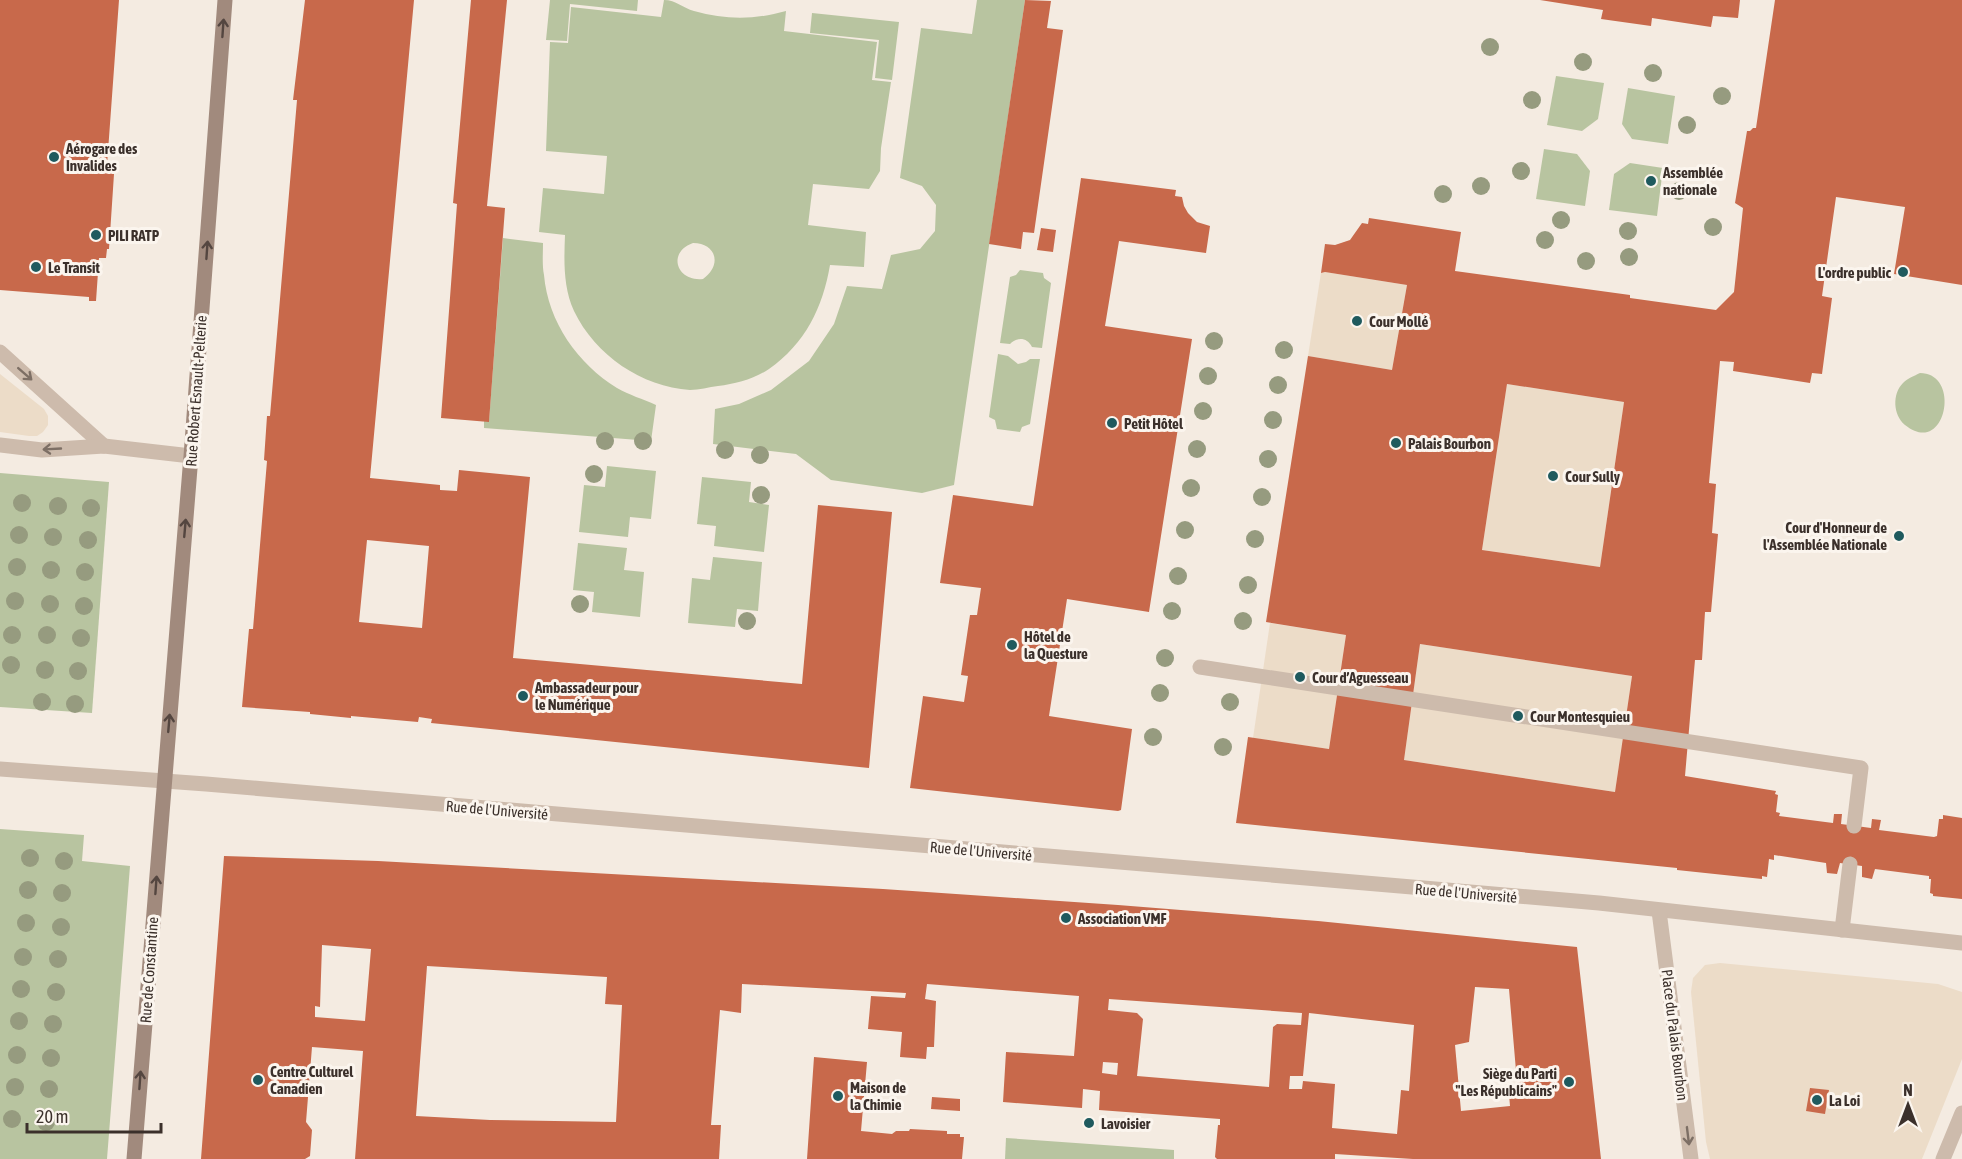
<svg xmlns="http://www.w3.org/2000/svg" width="1962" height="1159" viewBox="0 0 1962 1159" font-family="'Asap Condensed',sans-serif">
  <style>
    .green { fill: #b8c4a0; fill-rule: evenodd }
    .plaza { fill: #ecdcc8 }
    .building { fill: #c8694b; fill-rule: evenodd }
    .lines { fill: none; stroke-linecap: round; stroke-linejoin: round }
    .lane { stroke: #cdbbac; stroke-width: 15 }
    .street { stroke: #cdbbac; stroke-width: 15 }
    .secondary { stroke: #a18a7d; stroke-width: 15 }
    .tree { fill: #969b7f }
    .oneway { stroke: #544640 }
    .oneway2 { stroke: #7d6f65 }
    .poi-dot { fill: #1f5a5e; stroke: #fbf5ee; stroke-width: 2 }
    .labels { text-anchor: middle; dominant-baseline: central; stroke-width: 6; stroke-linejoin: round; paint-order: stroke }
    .poi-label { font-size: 15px; font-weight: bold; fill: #3b302b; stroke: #fbf5ee; text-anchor: start }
    .street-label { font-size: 15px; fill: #3b302b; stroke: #fbf5ee }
  </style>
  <rect width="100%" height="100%" fill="#f4ebe1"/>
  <g class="green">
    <path d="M550 0H638L637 11 570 4 567 41 546 40Z"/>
    <path d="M664 0C676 0 683 8 694 11 726 20 754 20 786 11L784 31 877 42 872 80 891 82 881 148 880 171 869 189 813 184 808 225 866 232 864 267 830 265C823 307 805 344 769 369 754 379 736 384 718 386 709 387 699 390 690 390 642 387 595 355 574 311 563 287 564 260 565 235L539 232 543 188 604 194 607 156 546 151 550 42 568 43 571 7 661 17ZM693 243C717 243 722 266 703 279 676 282 667 252 693 243Z"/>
    <path d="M977 0H1025L954 485 922 493 831 480 796 454 713 444 715 409 739 404 771 390 809 361 834 324 847 286 882 289 891 255 920 249 935 231 936 205 922 186 900 178 921 28 972 34Z"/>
    <path d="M812 13 899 22 892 80 875 78 879 40 810 33Z"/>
    <path d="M1556 76 1604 83 1598 119 1582 131 1547 125Z"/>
    <path d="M1628 88 1675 96 1668 144 1632 139 1622 124Z"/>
    <path d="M1544 149 1577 154 1590 171 1585 206 1536 199Z"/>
    <path d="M1630 163 1663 168 1657 216 1609 210 1614 174Z"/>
    <path d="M503 238 543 243C543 253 542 265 544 275 548 322 578 364 617 388 629 395 643 399 656 405L651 441 484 428V421H489Z"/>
    <path d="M1020 270 1043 273 1044 278 1051 283 1042 348 1032 347C1027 337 1017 337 1010 344L1000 343 1010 277 1016 275Z"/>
    <path d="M998 354 1008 356 1018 364 1026 362 1030 359H1040L1030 424 1022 427 1020 432 997 429 995 420 989 417Z"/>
    <path d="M1920 373C1962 373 1946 458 1905 425 1893 415 1892 394 1903 383 1908 378 1914 376 1920 373Z"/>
    <path d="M607 466 656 471 651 519 630 517 628 537 579 532 584 485 605 487Z"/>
    <path d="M0 473 109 482 92 713 0 707Z"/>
    <path d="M702 477 751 482 749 502 769 505 764 552 714 546 716 526 697 524Z"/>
    <path d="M578 543 627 548 624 570 644 572 640 617 592 612 594 592 573 590Z"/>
    <path d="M713 557 762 562 758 611 737 609 735 627 688 623 692 578 710 580Z"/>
    <path d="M0 829 84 835 82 861 130 866 107 1159H0Z"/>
    <path d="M1006 1138 1174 1150V1159H1005Z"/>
  </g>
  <g class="plaza">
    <path d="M1325 272 1407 285 1392 370 1308 356 1321 273Z"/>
    <path d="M0 374 44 409 48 416V425L43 432 37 436H29L0 432Z"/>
    <path d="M1507 384 1624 402 1600 567 1482 550Z"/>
    <path d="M1270 623 1346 635 1329 749 1253 738Z"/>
    <path d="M1420 644 1632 676 1615 792 1404 760Z"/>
    <path d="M1720 963 1938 984 1962 992V1059L1922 1159H1710L1706 1142 1691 992 1693 978 1705 965Z"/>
  </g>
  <g class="building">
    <path d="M0 0H119L107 165H113L112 174H114L109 249H107L106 258H99L96 301H89V297L0 290Z"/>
    <path d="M305 0H414L370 478 440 485V490L457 491 459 470 530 477 513 658 802 684 818 505 892 512 869 768 431 723 432 719 419 717 418 722 351 716V718L310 714V712L242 707 249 629H253L267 461 264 460 267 416H270L297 100H293ZM367 540 429 546 422 628 359 622Z"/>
    <path d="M471 0H507L487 206 505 208 489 422 441 418 457 204 453 203Z"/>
    <path d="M1025 0 1051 1 1047 28 1063 30 1034 233 1023 232 1021 249 989 244Z"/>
    <path d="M1540 0H1740L1738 18 1713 16 1711 27 1652 18 1651 26 1601 19 1603 10Z"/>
    <path d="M1775 0H1962V285L1894 274 1905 207 1836 197 1822 296 1832 298 1822 374 1812 373 1810 383 1733 371 1734 362 1720 361 1709 483 1716 484 1712 533 1718 534 1711 612H1705L1702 660H1695L1685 776 1776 791 1775 794 1778 795 1776 812 1780 813 1779 816 1833 823 1834 814H1842L1841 824 1871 828 1872 819 1881 820 1879 830 1934 837 1937 836 1939 819H1943V815L1962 818V899L1933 896V894L1930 893 1931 879H1929V876L1875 869 1872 879 1862 877V866L1840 863 1837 874 1827 873 1826 863 1774 855V860L1769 859 1767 877 1762 876V879L1677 870V868L1236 823 1248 737 1329 749 1346 635 1266 622 1308 356 1392 370 1407 285 1325 272 1321 273 1325 244 1335 245 1350 240 1362 223 1368 224 1369 218 1461 232 1455 271 1630 295V298L1716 310 1734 292 1743 208 1735 203 1747 131H1750L1753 128H1756ZM1507 384 1624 402 1600 567 1482 550ZM1420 644 1632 676 1615 792 1404 760Z"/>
    <path d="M1081 178 1176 190 1175 196 1182 197 1184 206 1188 213 1197 222 1210 226 1206 253 1119 241 1105 326 1192 339 1149 612 1067 599 1049 716 1132 729 1121 810 1118 811 910 788 923 696 964 702 968 676 961 675 970 615H977L981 588 940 583 953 495 1033 506Z"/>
    <path d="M1041 228 1056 230 1053 252 1037 250Z"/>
    <path d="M224 856 378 861 883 889 1118 905 1318 921 1577 947 1601 1159H1413L1335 1154V1159H1217L1215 1157 1218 1125H1220V1119L1099 1110 1100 1091 1083 1089 1082 1108 1003 1102 1006 1052 1074 1056 1079 996 927 984 925 999 936 1001 934 1047H927L926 1059 900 1057 902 1032 868 1029 871 996 905 998 906 993 742 984 741 1013 720 1010 711 1125H721L719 1159H355L363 1051 312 1047 306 1122 312 1130 310 1156 305 1159H201ZM322 945 371 949 365 1021 315 1017V1006L320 1007ZM427 966 607 977 605 1004 622 1005 616 1122 490 1120 416 1116ZM1475 987 1509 989 1518 1094H1509L1510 1106 1461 1111 1455 1045 1469 1042ZM1109 999 1302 1013 1301 1025 1277 1024 1273 1027 1269 1087 1137 1076 1143 1019 1137 1013 1108 1010ZM1309 1013 1414 1025 1409 1091 1401 1090 1397 1134 1332 1128 1335 1084 1303 1081 1302 1089H1289L1290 1076H1303ZM1103 1062 1118 1063 1117 1075 1102 1073Z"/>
    <path d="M814 1057 867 1062 861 1131 892 1134 896 1131H909L910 1129 947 1131V1134H960V1137H964L962 1159H807Z"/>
    <path d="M1810 1088 1829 1090 1825 1114 1806 1111Z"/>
    <path d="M932 1097 960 1099V1111L931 1109Z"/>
  </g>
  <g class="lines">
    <g class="lane">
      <path d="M0 352 104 446"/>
      <path d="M0 445 42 450 104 446 191 456"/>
      <path d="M1200 667 1861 768 1854 826"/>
      <path d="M1842 930 1850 864"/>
    </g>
    <g class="street">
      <path d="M0 769 206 784 1599 903 1962 943"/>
      <path d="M1659 911 1691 1159"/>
      <path d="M1943 1159 1962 1113"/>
    </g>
    <path class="secondary" d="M134 1159 191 456 225 0"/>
  </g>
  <g class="tree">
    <circle cx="1490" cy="47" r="9"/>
    <circle cx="1583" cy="62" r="9"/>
    <circle cx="1653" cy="73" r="9"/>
    <circle cx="1722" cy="96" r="9"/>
    <circle cx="1532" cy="100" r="9"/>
    <circle cx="1687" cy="125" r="9"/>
    <circle cx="1521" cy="171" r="9"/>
    <circle cx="1481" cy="186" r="9"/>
    <circle cx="1679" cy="191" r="9"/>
    <circle cx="1443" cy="194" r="9"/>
    <circle cx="1561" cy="220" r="9"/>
    <circle cx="1713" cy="227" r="9"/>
    <circle cx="1628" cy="231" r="9"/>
    <circle cx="1545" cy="240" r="9"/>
    <circle cx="1629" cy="257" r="9"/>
    <circle cx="1586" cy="261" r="9"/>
    <circle cx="1214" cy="341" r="9"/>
    <circle cx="1284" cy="350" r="9"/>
    <circle cx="1208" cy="376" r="9"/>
    <circle cx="1278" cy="385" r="9"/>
    <circle cx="1203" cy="411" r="9"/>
    <circle cx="1273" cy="420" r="9"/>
    <circle cx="605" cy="441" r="9"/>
    <circle cx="643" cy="441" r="9"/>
    <circle cx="1197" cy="449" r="9"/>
    <circle cx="725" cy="450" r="9"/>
    <circle cx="760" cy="455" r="9"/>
    <circle cx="1268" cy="459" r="9"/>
    <circle cx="594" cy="474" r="9"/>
    <circle cx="1191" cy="488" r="9"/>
    <circle cx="761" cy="495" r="9"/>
    <circle cx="1262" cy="497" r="9"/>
    <circle cx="22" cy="503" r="9"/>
    <circle cx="58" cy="506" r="9"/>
    <circle cx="91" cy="508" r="9"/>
    <circle cx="1185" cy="530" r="9"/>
    <circle cx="19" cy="535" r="9"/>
    <circle cx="53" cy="537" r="9"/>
    <circle cx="1255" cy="539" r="9"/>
    <circle cx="88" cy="540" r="9"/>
    <circle cx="17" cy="567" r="9"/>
    <circle cx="51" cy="570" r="9"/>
    <circle cx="85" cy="572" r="9"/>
    <circle cx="1178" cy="576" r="9"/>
    <circle cx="1248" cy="585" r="9"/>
    <circle cx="15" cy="601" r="9"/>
    <circle cx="50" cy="604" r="9"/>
    <circle cx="580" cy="604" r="9"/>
    <circle cx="84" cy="606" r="9"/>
    <circle cx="1172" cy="611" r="9"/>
    <circle cx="747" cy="621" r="9"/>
    <circle cx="1243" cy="621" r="9"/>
    <circle cx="12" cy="635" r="9"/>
    <circle cx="47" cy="635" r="9"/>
    <circle cx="81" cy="638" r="9"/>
    <circle cx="1165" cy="658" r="9"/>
    <circle cx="11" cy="665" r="9"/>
    <circle cx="45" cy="670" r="9"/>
    <circle cx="78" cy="671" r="9"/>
    <circle cx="1160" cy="693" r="9"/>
    <circle cx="42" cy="702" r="9"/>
    <circle cx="1230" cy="702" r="9"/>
    <circle cx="75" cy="704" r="9"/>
    <circle cx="1153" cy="737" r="9"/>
    <circle cx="1223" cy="747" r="9"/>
    <circle cx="30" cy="858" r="9"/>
    <circle cx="64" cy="861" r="9"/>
    <circle cx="28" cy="890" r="9"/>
    <circle cx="62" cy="893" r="9"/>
    <circle cx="26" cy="923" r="9"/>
    <circle cx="61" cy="927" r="9"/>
    <circle cx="23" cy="957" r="9"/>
    <circle cx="58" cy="959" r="9"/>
    <circle cx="21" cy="989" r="9"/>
    <circle cx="56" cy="992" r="9"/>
    <circle cx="19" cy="1021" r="9"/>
    <circle cx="53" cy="1024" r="9"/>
    <circle cx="17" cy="1055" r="9"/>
    <circle cx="51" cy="1058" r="9"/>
    <circle cx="15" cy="1087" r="9"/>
    <circle cx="49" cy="1089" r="9"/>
    <circle cx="12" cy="1119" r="9"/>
    <circle cx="46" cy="1122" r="9"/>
  </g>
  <defs><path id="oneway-shaft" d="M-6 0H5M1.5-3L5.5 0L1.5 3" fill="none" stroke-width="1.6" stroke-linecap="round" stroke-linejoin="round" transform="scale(1.5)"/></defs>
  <g class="oneway">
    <use href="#oneway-shaft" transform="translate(223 28) rotate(-86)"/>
    <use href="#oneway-shaft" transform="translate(207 250) rotate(-86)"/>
    <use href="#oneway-shaft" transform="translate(185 528) rotate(-85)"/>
    <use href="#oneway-shaft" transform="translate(169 723) rotate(-85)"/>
    <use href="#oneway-shaft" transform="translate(156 885) rotate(-86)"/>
    <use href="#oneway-shaft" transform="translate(140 1080) rotate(-86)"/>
  </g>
  <g class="oneway2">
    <use href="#oneway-shaft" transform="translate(25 374) rotate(41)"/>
    <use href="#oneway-shaft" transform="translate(52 449) rotate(177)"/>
    <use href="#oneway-shaft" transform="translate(1688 1136) rotate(83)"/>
  </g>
  <g class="poi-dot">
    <circle cx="54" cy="157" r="6"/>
    <circle cx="1651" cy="181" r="6"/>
    <circle cx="96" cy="235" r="6"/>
    <circle cx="36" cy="267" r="6"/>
    <circle cx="1903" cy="272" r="6"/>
    <circle cx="1357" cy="321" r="6"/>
    <circle cx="1112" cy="423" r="6"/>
    <circle cx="1396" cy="443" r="6"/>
    <circle cx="1553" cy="476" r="6"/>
    <circle cx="1899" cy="536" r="6"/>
    <circle cx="1012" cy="645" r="6"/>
    <circle cx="1300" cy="677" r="6"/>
    <circle cx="523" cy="696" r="6"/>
    <circle cx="1518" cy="716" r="6"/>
    <circle cx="1066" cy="918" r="6"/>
    <circle cx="258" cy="1080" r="6"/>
    <circle cx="1569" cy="1082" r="6"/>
    <circle cx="838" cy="1096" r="6"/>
    <circle cx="1817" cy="1100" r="6"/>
    <circle cx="1089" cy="1123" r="6"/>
  </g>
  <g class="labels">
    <g class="poi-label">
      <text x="66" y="148">Aérogare des<tspan x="66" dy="17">Invalides</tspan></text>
      <text x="1663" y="172">Assemblée<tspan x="1663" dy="17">nationale</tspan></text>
      <text x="108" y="235">PILI RATP</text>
      <text x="48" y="267">Le Transit</text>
      <text x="1891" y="272" text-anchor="end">L'ordre public</text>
      <text x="1369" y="321">Cour Mollé</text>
      <text x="1124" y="423">Petit Hôtel</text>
      <text x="1408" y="443">Palais Bourbon</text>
      <text x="1565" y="476">Cour Sully</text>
      <text x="1887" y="527" text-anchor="end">Cour d'Honneur de<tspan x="1887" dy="17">l'Assemblée Nationale</tspan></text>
      <text x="1024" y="636">Hôtel de<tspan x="1024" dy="17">la Questure</tspan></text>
      <text x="1312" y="677">Cour d’Aguesseau</text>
      <text x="535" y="687">Ambassadeur pour<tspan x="535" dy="17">le Numérique</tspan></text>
      <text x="1530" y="716">Cour Montesquieu</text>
      <text x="1078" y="918">Association VMF</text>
      <text x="270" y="1071">Centre Culturel<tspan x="270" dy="17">Canadien</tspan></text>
      <text x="1557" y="1073" text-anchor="end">Siège du Parti<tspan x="1557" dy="17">"Les Républicains"</tspan></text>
      <text x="850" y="1087">Maison de<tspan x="850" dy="17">la Chimie</tspan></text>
      <text x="1829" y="1100">La Loi</text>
      <text x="1101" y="1123">Lavoisier</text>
    </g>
    <g class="street-label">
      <text transform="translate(196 391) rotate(-86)">Rue Robert Esnault-Pelterie</text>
      <text transform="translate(497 810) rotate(5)">Rue de l'Université</text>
      <text transform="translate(981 851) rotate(5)">Rue de l'Université</text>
      <text transform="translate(1466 893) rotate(5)">Rue de l'Université</text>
      <text transform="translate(149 970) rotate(-86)">Rue de Constantine</text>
      <text transform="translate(1675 1035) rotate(83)">Place du Palais Bourbon</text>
    </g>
  </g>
  <g transform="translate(1908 1105)" stroke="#fbf5ee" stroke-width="4.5" paint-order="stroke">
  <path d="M0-4.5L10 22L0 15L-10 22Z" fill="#3b302b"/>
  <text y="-9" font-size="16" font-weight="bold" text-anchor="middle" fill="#3b302b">N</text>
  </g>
  <path d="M27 1123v9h134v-9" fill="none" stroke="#3b302b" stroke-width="3"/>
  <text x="36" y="1123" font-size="18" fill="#3b302b" stroke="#fbf5ee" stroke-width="4.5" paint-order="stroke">20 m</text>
</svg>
